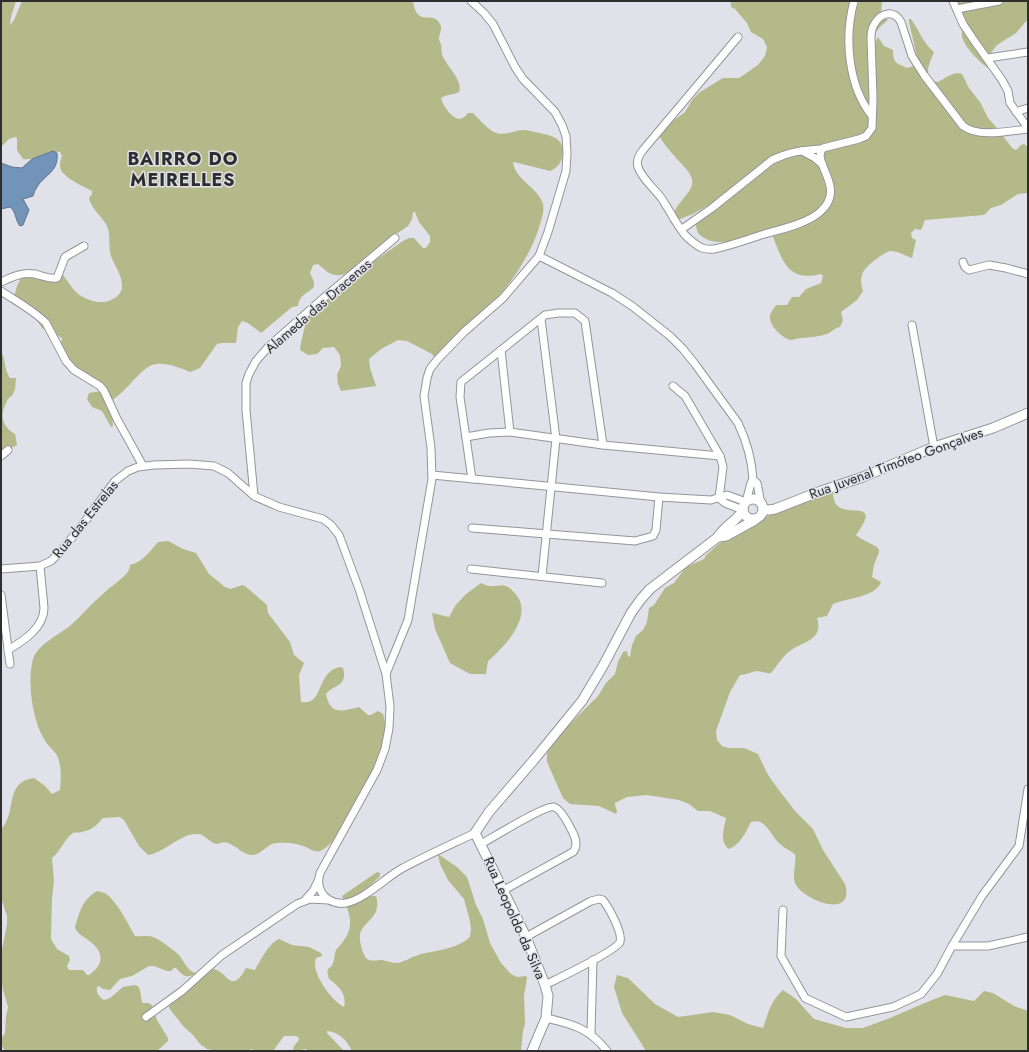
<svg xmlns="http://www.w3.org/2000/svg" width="1029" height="1052" viewBox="0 0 1029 1052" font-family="Jost,sans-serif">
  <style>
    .forest { fill: #b3b988 }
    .water { fill: #7394b9; stroke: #5e7590 }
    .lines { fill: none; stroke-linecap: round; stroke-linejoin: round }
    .street-casing { stroke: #94959b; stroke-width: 9 }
    .secondary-casing { stroke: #94959b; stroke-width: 11 }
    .street { stroke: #fff; stroke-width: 7 }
    .secondary { stroke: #fff; stroke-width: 9 }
    .labels { text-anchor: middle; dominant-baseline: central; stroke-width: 3; stroke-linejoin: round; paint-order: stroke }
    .street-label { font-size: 14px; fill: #2e2e31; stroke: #e1e2e9 }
    .district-label { font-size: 18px; font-weight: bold; letter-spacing: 1px; fill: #2e2e31; stroke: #e1e2e9 }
  </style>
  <rect width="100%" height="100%" fill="#e1e2e9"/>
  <g class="forest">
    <path d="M1 1H16L11 17 10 25 14 20 22 1H413C417 29 433 9 440 24 443 29 439 33 439 39 439 41 441 43 441 45 442 48 441 51 442 54 444 63 464 81 459 92 453 95 447 94 441 98 443 106 452 119 460 119 464 118 466 115 468 113H473C480 120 487 129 496 133 506 136 514 130 524 130 528 130 534 132 539 133 554 136 566 139 562 158 560 165 556 168 550 171L518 163 513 162C515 180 538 187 543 204 545 212 540 223 538 231 518 286 476 320 436 360L432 354 407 341 398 340 381 349 369 359 370 368 376 386 341 391 338 384 337 375 341 366 340 355 334 347 323 348 317 354 308 355 300 350C301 338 306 326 307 314L306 312 310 303 318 300 403 241 409 238H414L423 248H426L430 242V236L419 222 415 212H413L412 219 408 226 392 237 349 272C336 279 329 274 318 264L313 265 310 273 314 282V287C308 293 299 295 298 306L292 307 261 333 248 323 242 321 238 327 236 343H221L217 344 200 368 190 372C180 368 168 363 156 364 144 365 130 386 120 394 117 397 113 399 110 402 109 410 113 417 113 426L111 427 102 411 92 407 87 399 89 393 101 391 87 378 57 346 62 340V338L42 328 32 313 14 297 17 286 24 272H31L48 282C53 280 57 275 63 275 67 280 71 287 76 292 84 300 102 306 113 299 117 297 121 293 122 288 123 276 115 267 111 256 108 247 111 235 107 226 102 216 91 209 89 198L92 194V191C83 186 59 176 60 165 60 162 61 159 62 156L60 152C46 150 36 161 23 159L17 150V138L15 137 9 139 1 147Z"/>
    <path d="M731 1H849L852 16H854L859 1H882L881 16 888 20C880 27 873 31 875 43L878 37 884 46 893 50C893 63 896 63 907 68L914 66 918 61 909 22V19H911C919 30 923 43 934 52 930 62 921 80 938 82 946 78 953 71 962 74L969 88 980 102 988 118 998 129 1012 148 1016 150 1021 145 1024 144 1028 147V193L1018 194 1001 205 991 208 984 215 925 220 921 230 915 229 911 233 912 238 916 240 912 258C905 256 897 250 890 251 884 252 866 266 863 272 860 279 861 285 863 291L857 300 841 312 843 320 840 327C834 328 832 332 827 334 818 337 810 337 802 338 798 338 795 339 792 340 784 340 771 327 770 319 769 314 773 310 776 305H787L792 297H799L806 289 821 283 823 276 821 274C786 283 782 258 771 232H765C746 237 717 250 700 235 697 232 696 229 696 224L712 205V203L693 214 670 223C672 211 680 203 687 194 700 179 686 169 676 158 670 151 664 144 659 136L673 121 685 112 692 100 700 92 723 78H739L758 65 765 56 767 47 763 39 751 32 747 23 735 9 731 7Z"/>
    <path d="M953 1H1028V19L1016 33 997 45 990 54 988 68C980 63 964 46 962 37 961 32 963 29 963 24 962 17 956 8 953 1Z"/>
    <path d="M1 351C6 360 4 370 10 378H16V379C15 384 16 388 14 392 13 395 10 397 8 399 0 413 0 425 15 434L17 445 1 453Z"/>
    <path d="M833 491C833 493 833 497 834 500 840 522 885 495 856 535 862 540 868 542 875 546 883 550 877 556 875 562 873 567 873 572 872 577L881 582C876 597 847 598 833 604L827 616 817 618C824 640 803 641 790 651 783 656 777 666 771 673 766 674 762 671 757 671 751 672 746 675 740 675L730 692 716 731 717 740 722 746 728 748H744L758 754 768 775 778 789 796 812 813 829 823 850 845 884C855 919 807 902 796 885 791 876 797 863 795 854 789 850 781 846 777 841 769 832 765 818 751 822 746 832 740 845 729 849 719 842 724 828 726 818L710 811H698L689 804 679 800 647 795 627 797 615 803V805L617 811 616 814 599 806 570 804 563 798 547 762V753L550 745 561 731 571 723 598 696 606 683 615 674 618 662 623 652 627 651 628 656 630 657 632 645 636 636 643 630 647 622 649 608 654 605 665 588 674 583 686 567 704 559 706 555 720 543 748 526 796 502Z"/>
    <path d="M168 541 183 549 196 553 209 574 225 587 231 589 242 585 245 586 267 605 268 613 290 642 294 655 304 663 299 675 301 702C325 706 315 672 340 667L343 668C348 687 334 684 326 694 330 716 343 711 359 707L368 715H371L378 711 383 714 385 722V735L372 777 336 837C332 842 327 848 320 851 315 853 311 849 306 847 297 843 286 842 276 843 267 844 261 855 252 855 243 855 237 846 228 843 224 841 220 844 216 844 209 842 205 834 197 834 181 833 164 853 148 855L139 846 124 820 120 817 103 818C97 825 92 830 82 832 79 833 76 832 73 833 64 839 61 851 52 858L54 881 52 898 51 939 57 949 69 956 70 960 67 966 69 970H83L87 975H89C105 964 104 951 88 940 83 936 77 934 75 927 80 911 82 900 97 891 100 892 104 892 106 894 116 900 129 925 135 936 141 937 148 935 153 937 160 939 173 950 179 955 184 961 187 971 196 973 187 980 182 975 176 968H174L171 971H167L154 966H149L132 976 120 979 110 990 103 989 99 986 97 987C96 992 99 997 104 1000L110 998 123 987 134 985 138 986 140 990 142 1003H148L152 1005 157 1020 168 1038V1041L157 1051H5L1 1044V1039L5 1033 6 1016 8 1007 3 990 1 976V955L7 924V916L1 898V829C17 814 4 781 34 778L45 786 52 794 60 790C61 779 62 763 56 754 53 749 47 745 44 739 32 719 27 682 33 659 37 645 60 634 71 625 82 615 92 603 104 593 111 586 120 581 127 573 129 570 130 568 130 565 143 562 150 551 158 542Z"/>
    <path d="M481 583C484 584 487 586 490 586 497 587 502 583 508 587 512 589 514 593 517 596 533 618 503 648 488 661L486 674H470L450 663 435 629 432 613 449 617 455 606 465 595Z"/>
    <path d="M438 854 457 867 467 877 476 905 483 919 490 943 501 963 511 974 517 977 526 976 527 978 524 995 525 1024 523 1031 521 1051H352C347 1041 340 1032 327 1031V1033L344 1051H309L306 1049 293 1051 294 1046 299 1040 298 1037 296 1036H284L273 1051H257L251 1049 249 1051H217L207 1049 200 1044 193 1035 184 1027 169 1008V1005L208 970C210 970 212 969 214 969 227 971 231 996 246 968L255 970C260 961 269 943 279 939L292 945 309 947 321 953 322 956 316 958C310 972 332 1001 344 1007 347 994 339 986 329 979 325 965 330 971 333 963 335 959 334 954 336 950 338 947 342 944 344 940 355 926 349 911 342 896L377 872 380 873V876L362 894 364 896H376C383 921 358 921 360 939 360 944 363 955 367 959 371 962 378 960 382 960 387 961 393 963 398 963 404 962 411 957 418 955 435 950 456 950 470 937L471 929 470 921 464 899 448 880 440 864Z"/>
    <path d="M617 975 628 978 655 1004 678 1017 713 1012 730 1015 748 1024 763 1028C769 1011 770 1002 783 990L796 999 814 1019 846 1028H863L890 1018 927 1002 945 995 974 1001 984 991 993 993 1014 1006 1028 1011V1051H646L622 1013 614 987Z"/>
  </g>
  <path class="water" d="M53 151 57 153C59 172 45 174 37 187 35 190 34 193 33 196L23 199 29 210 23 225 20 226C15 220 16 211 10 207L1 209V163L12 167 22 168 32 159Z"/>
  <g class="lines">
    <defs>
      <g id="street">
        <path d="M471 1 484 13 493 24 515 67 523 79 555 112 562 125 566 136 567 153 566 171 548 232 539 256 503 298 464 332 437 360 430 369 427 378 424 396 431 448 432 479 408 620 386 674 390 706 389 728 385 749 377 770 320 873C319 877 318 881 319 885 321 898 334 905 346 903 365 899 384 879 401 869 425 856 450 845 475 833"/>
        <path d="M854 1C844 38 848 86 872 116"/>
        <path d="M953 1 963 24 973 39 1002 80 1008 91 1010 103 1028 128"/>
        <path d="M957 9 999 1"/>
        <path d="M738 37 643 150C639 155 636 161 638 167 642 179 655 189 662 199 670 211 676 224 685 235 690 240 696 245 702 248 706 249 710 250 714 249 730 246 746 240 761 235 778 230 807 224 820 212 848 187 810 163 823 148L859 139 866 136 872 128 873 98 871 38C871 33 872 27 875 23 882 12 894 10 901 22L912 56 924 75 963 126C979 138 1009 131 1028 129"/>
        <path d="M988 58 1028 52"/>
        <path d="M1016 112 1028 108"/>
        <path d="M802 151 815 158 822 164"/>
        <path d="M682 229 712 208 772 160C788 152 803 150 821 149"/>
        <path d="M963 262 965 267 969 270 989 265 1006 268 1028 274"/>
        <path d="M1 282C12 277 22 272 35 274 43 276 48 279 57 278L65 257 84 246"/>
        <path d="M1 291C16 301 33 310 46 323L66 361 74 370 100 386 104 391 117 419 143 466"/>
        <path d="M541 319 556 439 542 576"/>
        <path d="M912 325 934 447"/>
        <path d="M501 350 510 432"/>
        <path d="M673 386 685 396 720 456 723 467 719 498"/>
        <path d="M466 437 489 433 510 432 603 445 720 456"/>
        <path d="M1 456 8 450"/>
        <path d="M432 475 659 497 711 500 727 495 746 502 751 483 753 480C752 459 747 442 738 423L695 364 683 349 670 336 632 306 612 293 539 256"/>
        <path d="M472 479 460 397 461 382 545 315 558 313H575L585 321 603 445"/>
        <path d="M753 480 757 483 761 504"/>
        <path d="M719 498 725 503 743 510"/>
        <path d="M472 528 635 541 653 536 656 530 659 497"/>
        <path d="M1 569 40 566 51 561 61 551 80 528 115 481 128 471 138 467 154 465 189 464 214 466 228 473 254 496"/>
        <path d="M471 569 602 583"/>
        <path d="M1 595 10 664"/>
        <path d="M8 650C23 641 44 628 44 608L40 566"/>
        <path d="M386 674 359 589 339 535 331 525 323 519 279 507 254 496 246 410V383L249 374 256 361 269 346 320 301 395 238"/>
        <path d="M481 844C492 838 545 805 554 807 561 809 568 823 571 829 575 836 579 845 573 852L504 890"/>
        <path d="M304 901 313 891 318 881"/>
        <path d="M783 910 781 956 805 998 846 1017 893 1007 921 994 937 974 952 946H988L1028 937"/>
        <path d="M526 937 591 901 599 899 603 900C609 908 623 933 620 942 616 951 557 979 545 985"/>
        <path d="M952 946 982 896 1019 846 1028 789"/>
        <path d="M146 1017 182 991 222 955 297 904 310 899 329 900"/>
        <path d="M546 1018C573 1024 590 1029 607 1051"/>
        <path d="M591 1033 593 960"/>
      </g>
      <g id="secondary">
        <circle cx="753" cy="509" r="10"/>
        <path d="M763 509 769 510 775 509 821 491 863 477 934 447 993 428 1028 413"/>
        <path d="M718 537 726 536 755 520"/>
        <path d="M532 1051 546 1018 548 996 545 985 526 937 475 833 489 812 533 761 582 701 603 666 631 613 641 599 650 589 718 537C724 526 737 521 743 510"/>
      </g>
    </defs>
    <use href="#street" class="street-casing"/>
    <use href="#secondary" class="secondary-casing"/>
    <use href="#street" class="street"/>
    <use href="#secondary" class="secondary"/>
  </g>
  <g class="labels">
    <g class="street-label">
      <text transform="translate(318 306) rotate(-41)">Alameda das Dracenas</text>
      <text transform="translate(896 463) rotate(-20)">Rua Juvenal Timóteo Gonçalves</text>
      <text transform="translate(85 519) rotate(-51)">Rua das Estrelas</text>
      <text transform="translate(515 918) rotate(66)">Rua Leopoldo da Silva</text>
    </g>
    <g class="district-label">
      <text x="183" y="159">BAIRRO DO<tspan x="183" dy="21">MEIRELLES</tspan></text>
    </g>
  </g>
  <rect width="1029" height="1052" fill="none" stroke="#2e2e31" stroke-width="4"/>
</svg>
